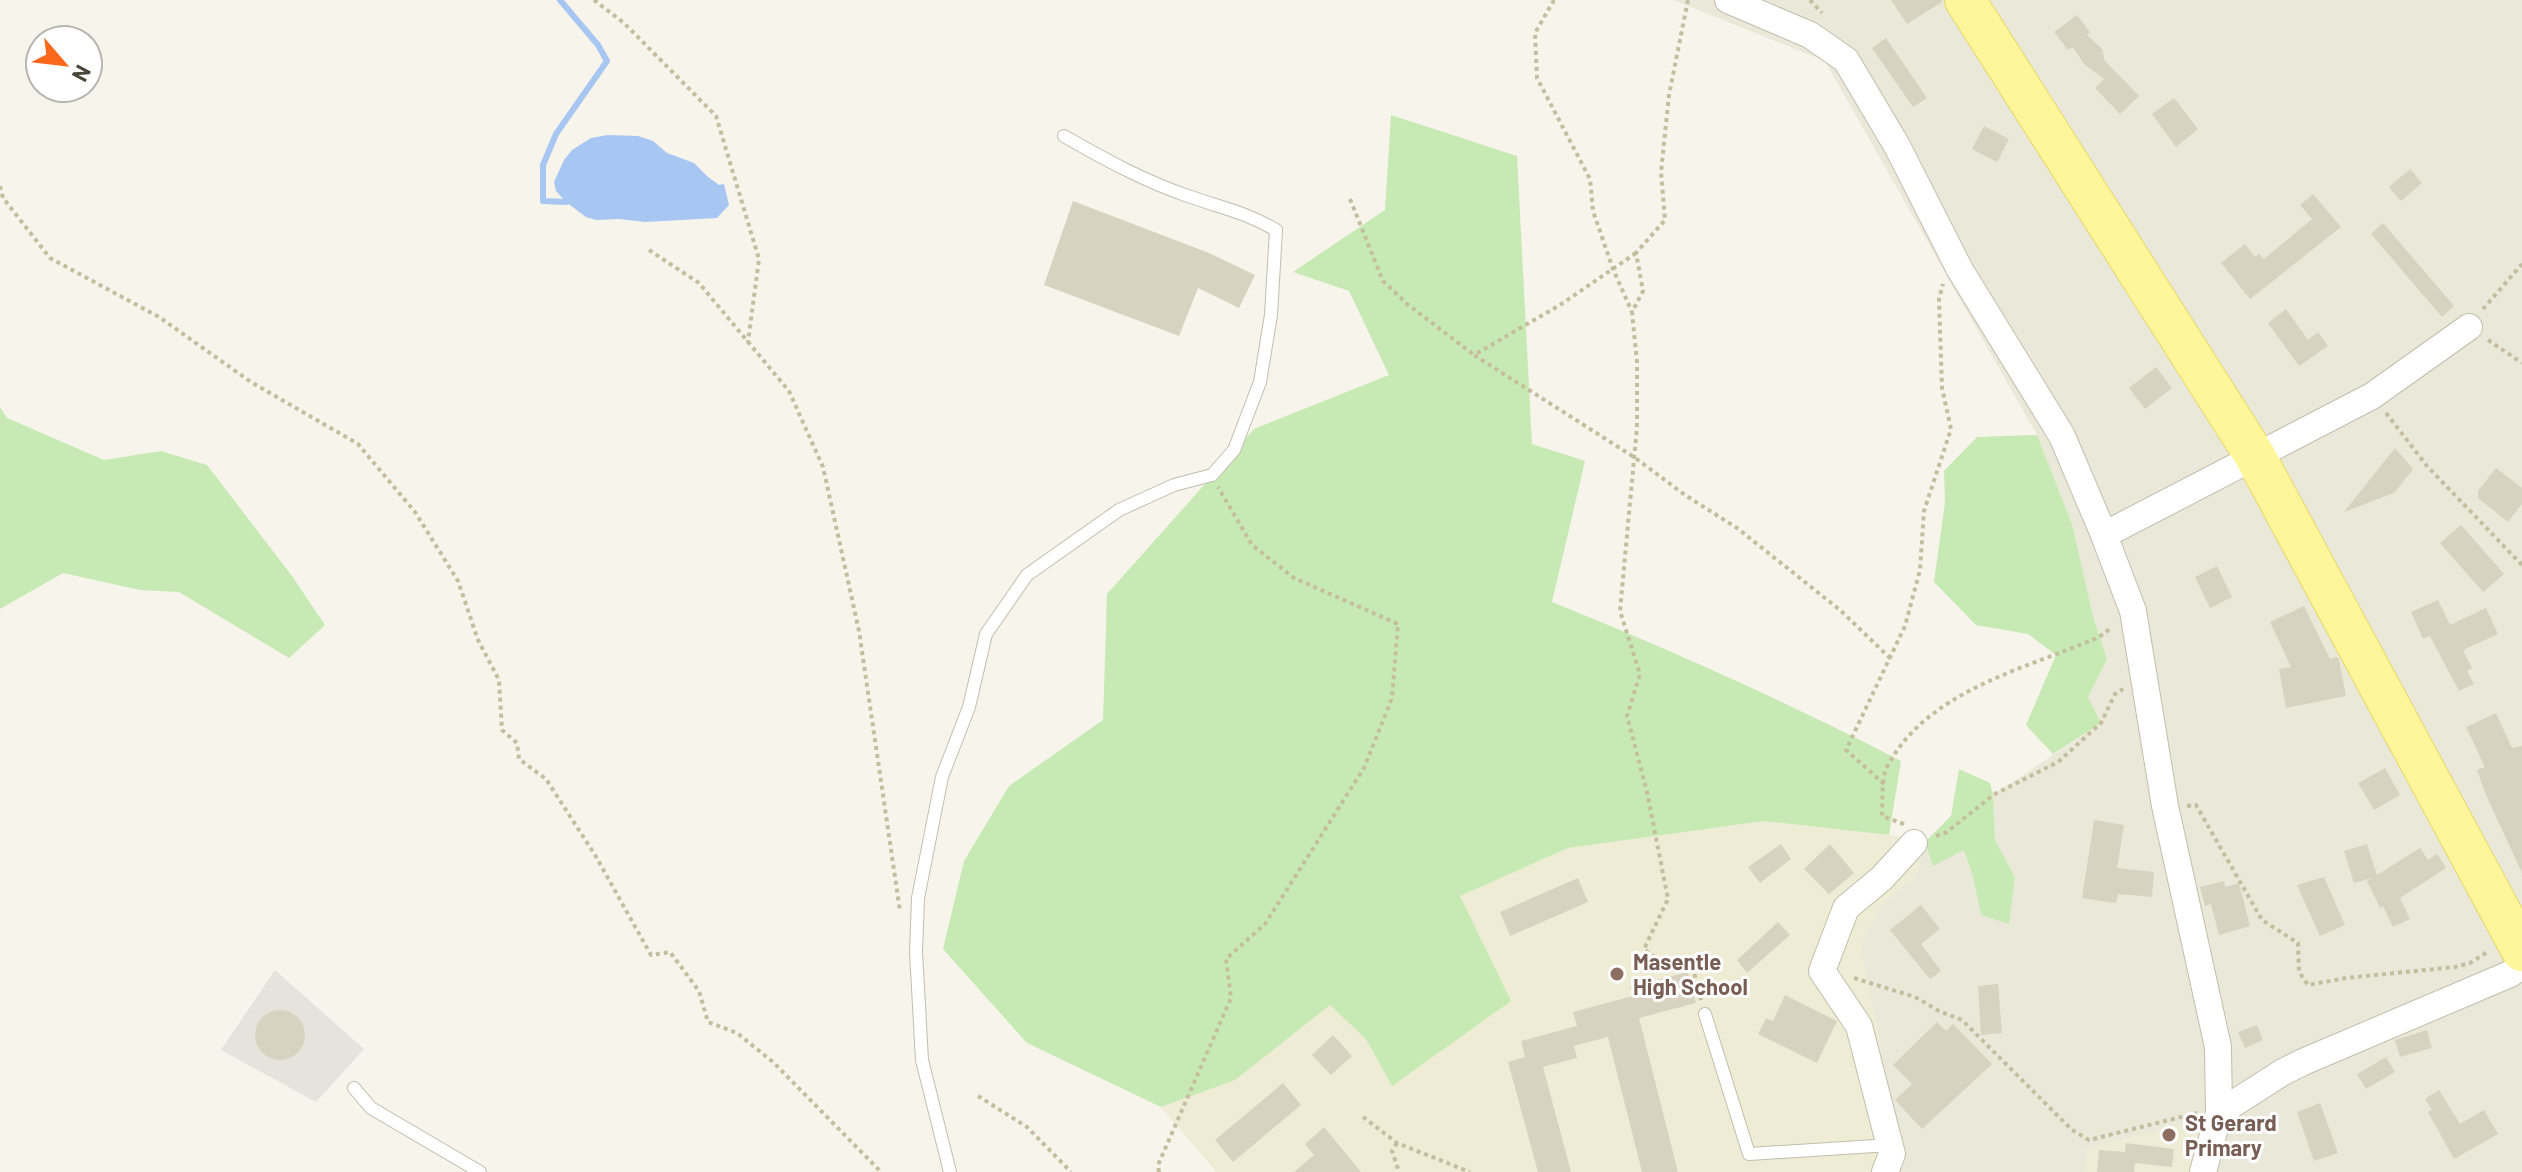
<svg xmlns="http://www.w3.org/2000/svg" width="2522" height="1172" viewBox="0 0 2522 1172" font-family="Barlow,sans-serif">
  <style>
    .residential { fill: #eae8d9 }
    .industrial { fill: #e5e3dc }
    .education { fill: #efecd5 }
    .green { fill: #c7eab4 }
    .water { fill: #a8c6f2 }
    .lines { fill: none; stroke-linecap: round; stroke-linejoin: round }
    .stream { stroke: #a8c6f2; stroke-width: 6 }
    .building { fill: #d8d3c0 }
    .service-casing { stroke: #c2bead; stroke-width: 14 }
    .minor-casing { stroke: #c2bead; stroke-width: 28 }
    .primary-casing { stroke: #e6d869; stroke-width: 42 }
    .path { stroke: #c4bd9e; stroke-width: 4; stroke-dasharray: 4 4; stroke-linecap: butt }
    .service { stroke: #fff; stroke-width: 12 }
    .minor { stroke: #fff; stroke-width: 26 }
    .primary { stroke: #fff59b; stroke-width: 40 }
    .education-dot { fill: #8d6e63; stroke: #fff; stroke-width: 3 }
    .labels { text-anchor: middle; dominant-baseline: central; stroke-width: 6; stroke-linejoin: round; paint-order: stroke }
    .education-label { font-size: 22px; font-weight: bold; fill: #785e54; stroke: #fff; text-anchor: start }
  </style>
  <rect width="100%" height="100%" fill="#f6f4eb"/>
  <path class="residential" d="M1673 0H2522V1172H1217L1161 1107 1889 835 1964 850 1973 877 1981 915 2009 923 2015 877 1995 840 1993 795 2101 723 2088 697 2107 659 2093 616 2072 524 2037 435 1825 61Z"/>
  <path class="industrial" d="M275 970 364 1049 316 1102 221 1050Z"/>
  <g class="education">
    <path d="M1764 821 1889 835 1925 842 1917 875 1880 906 1861 943 1903 1164 1899 1172H1217L1161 1107 1235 1080 1459 896 1568 848Z"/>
    <path d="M2209 1118 2193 1172H2084L2086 1148Z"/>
  </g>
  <g class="green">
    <path d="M1391 115 1517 156 1532 444 1585 461 1552 602C1671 650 1787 702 1901 761L1889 835 1764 821 1568 848 1460 896 1511 1001 1392 1086 1366 1039 1330 1005 1235 1080 1161 1107 1027 1043 943 949 964 861 1009 786 1103 720 1107 594 1254 429 1389 375 1349 291 1293 272 1385 210Z"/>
    <path d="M0 407 7 418 104 460 161 451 207 465 292 576 325 625 289 658 179 592 140 590 63 573 0 609Z"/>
    <path d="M2037 435 2072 524 2093 616 2107 659 2088 697 2101 723 2053 754 2026 725 2056 655 2028 634 1976 625 1934 582 1945 503 1944 471 1977 437Z"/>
    <path d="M1959 769 1990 783 1993 795 1995 840 2015 877 2009 924 1981 915 1973 877 1964 850 1933 866 1925 842 1951 816Z"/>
  </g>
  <path class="water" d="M608 135 638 136 653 141 667 153 694 163 708 177 719 185 724 184 729 205 717 218 645 222 619 219 596 220 586 217 566 202 556 191 554 182 564 160 572 150 591 138Z"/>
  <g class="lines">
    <path class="stream" d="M560 0 598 45 607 61 556 134 543 165V201L566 202"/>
  </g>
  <g class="building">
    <path d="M1891 0H1942V2L1907 24Z"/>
    <path d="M2077 15 2090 32 2087 35 2102 49 2105 61 2139 96 2120 114 2095 88 2104 79 2084 64 2073 47 2068 50 2054 32Z"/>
    <path d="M1886 38 1927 98 1913 107 1872 48Z"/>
    <path d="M2174 98 2198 129 2176 147 2152 114Z"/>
    <path d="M1984 126 2009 139 1997 162 1972 149Z"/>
    <path d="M2410 169 2422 183 2401 201 2389 187Z"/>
    <path d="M2313 194 2341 227 2250 299 2221 263 2245 244 2255 257 2259 254 2264 259 2312 219 2300 205Z"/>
    <path d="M1073 201 1209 253 1255 275 1239 308 1198 288 1179 336 1044 285Z"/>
    <path d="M2383 223 2454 306 2442 317 2371 234Z"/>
    <path d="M2286 309 2308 340 2318 332 2328 346 2299 366 2268 323Z"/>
    <path d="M2156 367 2172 388 2145 409 2129 388Z"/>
    <path d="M2395 448 2413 469 2394 493 2344 512Z"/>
    <path d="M2496 468 2522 488V504L2508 522 2478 498V491Z"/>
    <path d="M2461 525 2504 574 2483 592 2440 543Z"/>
    <path d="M2217 566 2232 597 2210 608 2195 577Z"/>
    <path d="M2438 600 2450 625 2486 608 2498 634 2463 650 2472 668 2467 671 2474 684 2459 691 2430 636 2423 639 2411 612Z"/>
    <path d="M2304 606 2330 659 2337 657 2339 660 2346 696 2286 708 2279 669 2291 667 2270 622Z"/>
    <path d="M2496 713 2512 748 2522 746V873L2486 795 2477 770 2485 767 2466 727Z"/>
    <path d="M2385 768 2400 795 2374 810 2358 783Z"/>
    <path d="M2094 820 2124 825 2117 868 2154 872 2152 897 2118 894 2116 903 2082 898Z"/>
    <path d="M1781 844 1791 859 1760 883 1748 867Z"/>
    <path d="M1830 844 1854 873 1829 894 1804 869Z"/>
    <path d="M2367 844 2377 875 2420 848 2428 860 2437 854 2446 868 2400 898 2410 919 2393 927 2383 906 2380 908 2367 881 2372 878 2354 883 2344 851Z"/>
    <path d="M2324 877 2345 925 2320 936 2297 885Z"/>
    <path d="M1578 878 1588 902 1510 936 1500 912Z"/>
    <path d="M2224 881 2225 887 2239 883 2250 926 2219 935 2211 904 2205 906 2200 887Z"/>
    <path d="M1921 905 1940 929 1921 944 1941 971 1930 979 1890 930Z"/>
    <path d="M1778 922 1790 935 1747 973 1737 960Z"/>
    <path d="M1688 972 1696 1003 1639 1018 1678 1172H1642L1608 1037 1574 1046 1577 1058 1543 1067 1571 1172H1538L1508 1062 1525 1057 1521 1041 1577 1026 1573 1012 1633 996 1630 987Z"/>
    <path d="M1998 984 2002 1033 1981 1035 1978 986Z"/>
    <path d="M1785 995 1837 1021 1817 1063 1758 1034 1766 1018 1773 1021Z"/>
    <circle cx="280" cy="1035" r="25"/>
    <path d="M1937 1022 1946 1031 1953 1024 1992 1064 1922 1129 1895 1100 1912 1084 1893 1065Z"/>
    <path d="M2257 1025 2263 1040 2245 1048 2238 1032Z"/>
    <path d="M2427 1030 2432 1048 2400 1057 2395 1040Z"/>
    <path d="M1333 1035 1352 1056 1331 1075 1312 1055Z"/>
    <path d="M2386 1057 2395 1072 2366 1089 2357 1074Z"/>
    <path d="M1283 1083 1301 1105 1233 1162 1215 1140Z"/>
    <path d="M2439 1090 2460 1124 2484 1110 2498 1134 2454 1159 2428 1112 2432 1110 2425 1099Z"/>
    <path d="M2320 1103 2338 1153 2314 1161 2297 1112Z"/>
    <path d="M1324 1127 1361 1172H1294L1314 1155 1305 1144Z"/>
    <path d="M2126 1143 2174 1149 2172 1167 2135 1163 2134 1172H2097L2099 1150 2125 1152Z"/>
  </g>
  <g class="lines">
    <defs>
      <g id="service">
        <path d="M1705 1014 1749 1154 1890 1145"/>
        <path d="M354 1088 371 1108 480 1172"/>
        <path d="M950 1172 922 1060 916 952 918 898 942 777 969 707 986 634 1027 575 1119 510 1174 485 1212 475 1234 450 1260 382 1271 315 1276 230C1245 212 1222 208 1188 196 1144 181 1104 159 1064 136"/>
      </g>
      <g id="minor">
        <path d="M1728 0 1810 35 1846 60 1897 146 1960 270 2062 436 2104 535 2133 611 2165 806 2218 1047 2219 1113 2203 1172"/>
        <path d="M2104 535 2372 396 2469 327"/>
        <path d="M2219 1113 2283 1072 2303 1062 2510 974 2522 966"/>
        <path d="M1885 1172 1892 1154 1859 1026 1822 971 1846 908 1882 878 1914 843"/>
      </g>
      <path id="primary" d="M1965 0 2255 456 2522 951"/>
    </defs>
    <use href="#service" class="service-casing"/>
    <use href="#minor" class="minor-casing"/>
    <use href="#primary" class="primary-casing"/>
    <g class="path">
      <path d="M594 0 624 23 716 116 759 259 748 342"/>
      <path d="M1554 0 1535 33 1537 78 1590 179 1593 211 1613 269 1632 312"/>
      <path d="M1688 0 1669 95 1661 172 1665 220 1636 253 1643 291 1632 312 1637 362V427L1620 611 1640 674 1627 716 1647 792 1668 899 1644 949 1665 965 1691 961 1701 1000"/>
      <path d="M1810 0 1822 13"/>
      <path d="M0 186 3 198 50 258 159 317 251 382 358 444 415 512 458 581 478 640 499 680 502 730 517 743 519 759 546 779 595 855 651 955 670 952 699 991 708 1022 737 1033 773 1062 881 1172"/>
      <path d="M1350 199 1383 281 1406 303 1474 355"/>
      <path d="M649 250 699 283 789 391 823 467 859 631 900 911"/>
      <path d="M1636 253 1560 305 1474 355 1634 457 1685 495 1737 528 1840 610 1891 659"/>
      <path d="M2483 309 2522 264"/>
      <path d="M2488 340 2522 363"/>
      <path d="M2386 413 2427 466 2522 565"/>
      <path d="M1884 784 1846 750 1905 626 1920 570 1924 511 1951 429 1942 388 1939 299 1943 284"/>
      <path d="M2187 806 2196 805 2262 920 2298 943 2299 972 2308 985 2346 978 2455 967 2470 963 2489 951"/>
      <path d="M1904 824 1882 816C1883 801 1881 779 1887 767 1927 690 2026 669 2099 637L2111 628"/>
      <path d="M1936 836 1947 832 1993 795 2058 762 2101 723 2115 694 2123 689"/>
      <path d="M1854 978 1915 997 1939 1011 1962 1020 2072 1130 2089 1140 2197 1113"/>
      <path d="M978 1096 1027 1127 1071 1172"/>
      <path d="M1363 1117 1397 1143 1470 1172"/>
      <path d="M1397 1143 1392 1151 1399 1172"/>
      <path d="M1159 1172 1158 1165 1231 998 1226 959 1265 924 1364 768 1392 698 1398 624 1294 578 1252 545 1218 487"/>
    </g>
    <use href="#service" class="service"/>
    <use href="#minor" class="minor"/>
    <use href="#primary" class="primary"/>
  </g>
  <g class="education-dot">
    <circle cx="1617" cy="974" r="8"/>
    <circle cx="2169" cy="1135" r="8"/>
  </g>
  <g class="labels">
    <g class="education-label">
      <text x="1633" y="961">Masentle<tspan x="1633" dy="25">High School</tspan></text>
      <text x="2185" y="1122">St Gerard<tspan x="2185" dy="25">Primary</tspan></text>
    </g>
  </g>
  <g transform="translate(64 64) rotate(118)"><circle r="38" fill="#ffffff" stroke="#b7b5af" stroke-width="2"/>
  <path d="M0-6L14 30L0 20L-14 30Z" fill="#fc681b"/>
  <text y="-12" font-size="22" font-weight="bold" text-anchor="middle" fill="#4a4738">N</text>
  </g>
</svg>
